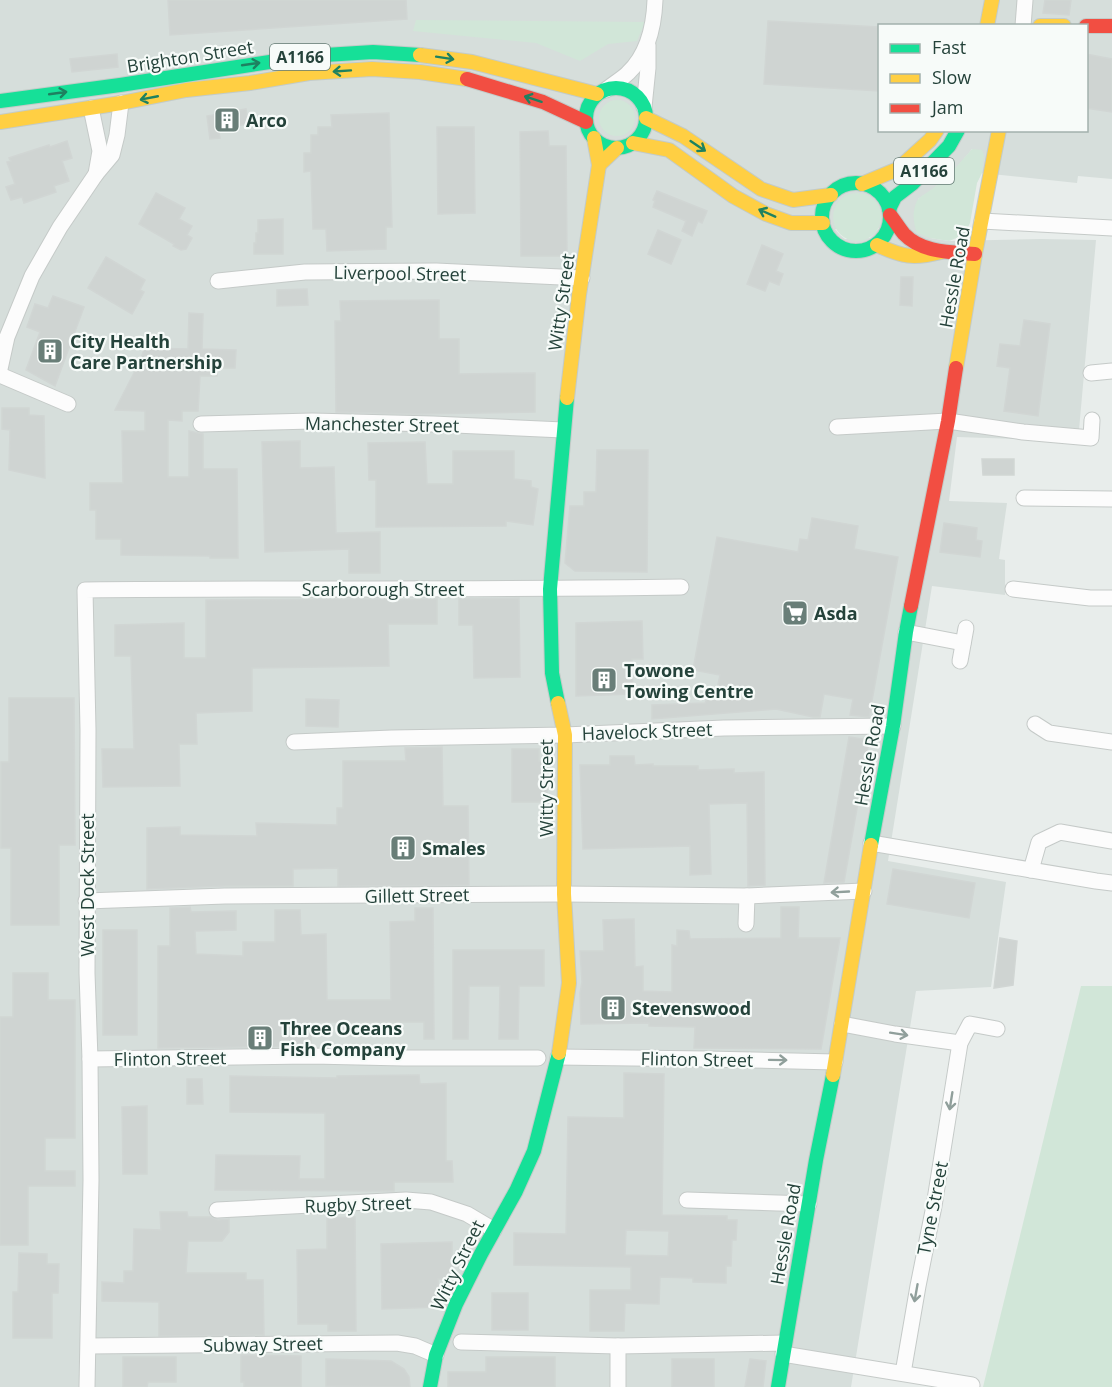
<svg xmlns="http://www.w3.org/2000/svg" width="1112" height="1387" viewBox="0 0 1112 1387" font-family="'Open Sans',sans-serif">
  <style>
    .built { fill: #d6dedb; fill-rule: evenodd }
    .green { fill: #d1e6d8 }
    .building { fill: #cfd4d2; stroke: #d1d6d4; stroke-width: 1.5; fill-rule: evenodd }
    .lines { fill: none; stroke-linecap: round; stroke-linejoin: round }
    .street-casing { stroke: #c5cac8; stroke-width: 17 }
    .fast-casing { stroke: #c3cbc8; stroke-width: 16 }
    .slow-casing { stroke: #c3cbc8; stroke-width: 16 }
    .jam-casing { stroke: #c3cbc8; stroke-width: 16 }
    .street { stroke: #fcfcfc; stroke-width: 15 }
    .fast { stroke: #16e098; stroke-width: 14 }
    .slow { stroke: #ffcf43; stroke-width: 14 }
    .jam { stroke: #f24e42; stroke-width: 14 }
    .oneway { stroke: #1e8160 }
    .oneway2 { stroke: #909f9b }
    .labels { text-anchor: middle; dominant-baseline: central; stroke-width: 4.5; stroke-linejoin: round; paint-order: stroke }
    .shield { fill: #f7fbf9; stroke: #637a73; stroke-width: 1.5 }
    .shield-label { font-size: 16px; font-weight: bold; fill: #24423a }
    .street-label { font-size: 18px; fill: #24423a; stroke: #f7fbf9 }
    .poi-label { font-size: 18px; font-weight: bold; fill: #24423a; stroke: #f7fbf9; text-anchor: start }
  </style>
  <rect width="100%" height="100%" fill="#e8edeb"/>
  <path class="built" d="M0 0H1112V179L1078 176 1077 183 982 173 972 149 957 167 932 190 918 199 930 238 949 241 1041 239 1096 240 1078 441 957 437 949 501 1007 503 999 559 1005 560V595L932 586 888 861 1006 882 991 987 916 991 851 1387H0ZM880 26H1086V130H880ZM879 228 870 238 845 239 840 235 835 229Z"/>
  <g class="green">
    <path d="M416 20 645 22 637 41 608 44 580 61 536 43 413 31Z"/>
    <circle cx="617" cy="118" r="18"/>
    <path d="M972 149 982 150 984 155 982 173 977 183 970 223 964 235 949 241 930 238 917 233C913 222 912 211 917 201 920 196 927 193 932 189 947 178 960 163 972 149Z"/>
    <circle cx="857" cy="217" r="24"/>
    <path d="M1081 986H1112V1387H983Z"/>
  </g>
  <g class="building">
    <path d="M168 0H406L407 19 170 35Z"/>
    <path d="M1045 0H1071L1069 15 1043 13Z"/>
    <path d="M768 21 879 27V91L764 84Z"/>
    <path d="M117 54 118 67 72 72 70 59Z"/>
    <path d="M1086 54 1112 59V112L1086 108Z"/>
    <path d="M246 109 248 124 218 128 220 138 210 139 207 116Z"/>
    <path d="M389 113 392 227H386V249L327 251 326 229H313L311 171 304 172V153H311V135H318V127H332L331 115Z"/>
    <path d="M437 127H474L475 213 438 214Z"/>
    <path d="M548 131 549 146H566L567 256H521L520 132Z"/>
    <path d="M67 141 72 158 62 161 69 181 54 186 56 192 24 203 22 197 11 200 6 187 15 184 7 162 11 161 9 158 49 145 50 147Z"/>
    <path d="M657 191 707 211 702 223 698 221 692 236 682 231 686 221 653 207 655 201 653 200Z"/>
    <path d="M156 193 185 208 179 219 192 226 187 235 192 238 186 249 181 250 173 246 174 244 139 224Z"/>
    <path d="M283 219V254H254V243H256V233H258V220Z"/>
    <path d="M658 230 681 240 671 264 648 254Z"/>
    <path d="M762 245 783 254 776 271 783 274 779 285 769 281 765 291 747 284Z"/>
    <path d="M106 257 145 280 140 290 144 292 132 314 88 288Z"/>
    <path d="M901 277H913L912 306 900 305Z"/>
    <path d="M307 289 308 305 277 306V290Z"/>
    <path d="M53 296 84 307 55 386 26 370 40 332 27 327 35 304 48 308Z"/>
    <path d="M439 300V339H459V374L535 373V412L414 414 336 412 335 321H341L340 301Z"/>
    <path d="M189 313 203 314 202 349 236 350 235 368H217V376H200L198 411H182V421L168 420V477H189V431L203 434V469H237L238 558H210V556L121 555V539H96V510H90V483H123L122 431H145V411L115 410 137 367 145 348 188 349Z"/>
    <path d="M1024 320 1050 324 1038 416 1004 411 1010 368 997 366 1000 344 1020 346Z"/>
    <path d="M2 408H29V415L44 416 45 478 9 470 10 430 2 429Z"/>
    <path d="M300 441V468L334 467 336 533 380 532V573H349V549L265 552 262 442Z"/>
    <path d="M425 442 427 484H453V451H514V479L531 481V487L538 489 533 525 506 521V526L376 527V480H369L368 443Z"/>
    <path d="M597 450H648L647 572 575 571 565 563 570 506H584V492H596Z"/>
    <path d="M982 459H1014V475H983Z"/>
    <path d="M812 518 858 526 854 549 898 557 869 717 850 715 853 699 824 694 820 717H813L776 709 652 719V705L705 703 707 699H715L720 675 693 670 717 537 798 552 800 539 808 540Z"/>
    <path d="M944 523 977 528 976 540 982 541 980 557 940 552Z"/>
    <path d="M519 598 520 677 474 678 473 625H459V599Z"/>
    <path d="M383 599H388V600L437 599V624H388L389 666 252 668V711L196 713 197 744H179L180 786 103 787 102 749H134L131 656H115V625L184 623V658H206V600Z"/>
    <path d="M642 621 643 659H632L633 694 576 696V623Z"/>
    <path d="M9 698H74L75 845H59V925H11V848H1V762H9Z"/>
    <path d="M306 699 339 700 338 727 306 726Z"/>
    <path d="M849 737 869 740 844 882 824 883Z"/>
    <path d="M442 747 443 806H468L469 885 338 886V868L293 869V886H225L147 889V828L180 827V835L257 836 256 823 337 825V808H343V761H406L405 748Z"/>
    <path d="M512 749H539V761H547V802H512Z"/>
    <path d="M610 756H634L635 765 653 764V766H698V770L734 769V773L764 772 765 885 748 886 747 803 709 804 711 874 690 875V846L583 849 580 765H610Z"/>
    <path d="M893 869 975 883 969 918 887 904Z"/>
    <path d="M190 907 191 912 236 911V930L195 931 196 954 243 956V942H275V910H300L301 935 326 934 327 1000H391L390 922 415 921V908H433L434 1039H424V1022H311V1046L158 1048V946H170V908Z"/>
    <path d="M781 907H799L798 938H840L821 1049 694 1048 695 1027 649 1026V1023L581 1024 580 993 582 982 580 951H604L603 920 634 919 635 967 643 966V991L672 992V945L677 946V930L689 931 690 939 781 938Z"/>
    <rect x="103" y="930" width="34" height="105"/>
    <path d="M1000 938 1017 941 1013 985 994 988Z"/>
    <path d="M453 950H544V986H519L518 1039H499L500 986H469L468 1039H453Z"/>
    <path d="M13 973H48V1000H75V1138H45V1171H75V1186H28V1245H0V1017H13Z"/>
    <path d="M624 1073 664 1074 662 1215 727 1216V1220H737L736 1240H732L731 1266H726V1283L693 1282V1278L660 1277 659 1304 625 1303 624 1331H590V1290H631V1267L514 1265V1233L566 1234 568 1117 624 1118ZM626 1230 669 1231 668 1256 625 1255Z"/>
    <path d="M419 1075 420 1084 446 1083V1161H452L453 1182H394V1191H391L215 1190 216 1155 300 1156 299 1179H325V1113L230 1112V1076L337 1078V1076Z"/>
    <path d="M187 1079H202L203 1104H187Z"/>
    <path d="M147 1106V1174H123L122 1107Z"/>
    <path d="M160 1212H187L188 1217H211L218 1220 229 1219V1232L222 1241H188L186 1273H246V1280H263L264 1335 159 1336V1302L102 1301V1282L124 1283V1271H133L134 1229 161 1230Z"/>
    <path d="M355 1217 356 1331H328V1324H298L297 1250 327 1249V1218Z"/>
    <path d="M452 1242V1279H438L439 1307 382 1309 381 1244Z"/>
    <path d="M19 1253 47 1254V1264H59L58 1293H52V1338H13V1292H18Z"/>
    <rect x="492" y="1293" width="36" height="37"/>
    <path d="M241 1355 301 1356V1387H244V1382H241Z"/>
    <path d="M123 1357H176V1382H148L147 1387H123Z"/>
    <path d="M486 1357H555V1387H448V1372H486Z"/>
    <path d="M326 1359 391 1361 404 1369 409 1377 410 1387 326 1386Z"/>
    <rect x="672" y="1359" width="42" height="28"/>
    <path d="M750 1359 766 1361 763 1387H745Z"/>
  </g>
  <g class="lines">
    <defs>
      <g id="street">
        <path d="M1023 26 1025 0"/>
        <path d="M606 90C613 84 622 79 628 73 648 54 654 26 655 0"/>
        <path d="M644 107 648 68V45"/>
        <path d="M91 108 100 151 96 174"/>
        <path d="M982 221 1112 228"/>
        <path d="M218 281 305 272 436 271 582 278"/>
        <path d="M0 369 7 337 32 276 60 227 96 174 112 155 117 135 121 103"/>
        <path d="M1091 373 1112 371"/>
        <path d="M0 375 68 404"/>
        <path d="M201 424 312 421 433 424 563 430"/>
        <path d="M837 427 948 421 1023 432 1091 438 1092 420"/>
        <path d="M1024 498 1112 499"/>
        <path d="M1013 589 1090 598H1112"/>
        <path d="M906 632 963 643"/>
        <path d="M960 661 966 628"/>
        <path d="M1035 724 1049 733 1112 742"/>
        <path d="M294 742 392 738 565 735 724 728 893 726"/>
        <path d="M871 843 1096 881 1112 883"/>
        <path d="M1031 870 1039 842 1060 832 1112 841"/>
        <path d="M86 901 225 896 564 894 747 896 864 891"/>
        <path d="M746 924 747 896"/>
        <path d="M842 1024 895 1034 960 1043"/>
        <path d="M558 1057 706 1059 835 1062"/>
        <path d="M90 1059 312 1056 404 1058H538"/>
        <path d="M687 1200 809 1204"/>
        <path d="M217 1210 406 1200 431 1202 467 1214 494 1230"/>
        <path d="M461 1342 618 1346 784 1343"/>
        <path d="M89 1346 397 1343 415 1346 436 1355"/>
        <path d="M783 1354 972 1385"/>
        <path d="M903 1373 918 1286 934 1206 960 1043 970 1024 997 1029"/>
        <path d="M87 1387 91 1180 90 1059 87 973 88 730 85 590C284 588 482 590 681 587"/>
        <path d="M618 1387V1346"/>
      </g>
      <g id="fast">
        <circle cx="616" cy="118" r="30"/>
        <path d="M0 101 120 85 309 56 373 52 420 55"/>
        <circle cx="856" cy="217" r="34"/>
        <path d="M889 209 895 197 912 184 949 146 958 130"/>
        <path d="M558 703 552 673 550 589 567 398"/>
        <path d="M871 845 893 726 906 632 911 606"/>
        <path d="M430 1387 436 1355 456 1304 481 1254 516 1191 534 1151 559 1053"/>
        <path d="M778 1387 816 1160 833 1075"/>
      </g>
      <g id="slow">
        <path d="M987 26 992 0"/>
        <path d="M1040 26H1064"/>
        <path d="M420 55 472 62 597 94"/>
        <path d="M646 118 683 136 761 189 793 200 831 195"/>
        <path d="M0 122 121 103 186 90 250 83 309 73 372 69 420 72 467 79"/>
        <path d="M633 143 669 150 733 196 766 214 791 223H823"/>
        <path d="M599 165 617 148"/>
        <path d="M862 184 898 169 930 140 937 130"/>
        <path d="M877 245C903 257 913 259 941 252"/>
        <path d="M956 368 975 254 999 130"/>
        <path d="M567 398 579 295 599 165 594 138"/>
        <path d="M558 703 565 735 564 894 569 983 559 1053"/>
        <path d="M833 1075 871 845"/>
      </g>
      <g id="jam">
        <path d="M1086 26H1112"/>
        <path d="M467 79 543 102 586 122"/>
        <path d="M890 215C895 221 899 228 904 234 922 253 951 252 975 254"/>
        <path d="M911 606 948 421 956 368"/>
      </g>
    </defs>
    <use href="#street" class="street-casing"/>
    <use href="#fast" class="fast-casing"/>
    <use href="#slow" class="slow-casing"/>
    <use href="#jam" class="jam-casing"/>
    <use href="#street" class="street"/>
    <use href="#fast" class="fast"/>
    <use href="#slow" class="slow"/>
    <use href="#jam" class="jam"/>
  </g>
  <defs><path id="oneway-shaft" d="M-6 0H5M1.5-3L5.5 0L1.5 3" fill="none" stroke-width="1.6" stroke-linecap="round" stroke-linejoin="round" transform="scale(1.5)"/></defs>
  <g class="oneway">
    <use href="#oneway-shaft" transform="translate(445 58) rotate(9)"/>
    <use href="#oneway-shaft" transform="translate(251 64) rotate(-8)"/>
    <use href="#oneway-shaft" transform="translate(342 71) rotate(176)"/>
    <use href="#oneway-shaft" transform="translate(58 93) rotate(-8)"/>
    <use href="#oneway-shaft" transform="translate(149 98) rotate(169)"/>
    <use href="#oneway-shaft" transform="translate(533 99) rotate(-162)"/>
    <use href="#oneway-shaft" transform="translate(698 146) rotate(34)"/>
    <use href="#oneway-shaft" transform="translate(767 213) rotate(-156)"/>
  </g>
  <g class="oneway2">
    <use href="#oneway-shaft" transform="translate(840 892) rotate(177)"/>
    <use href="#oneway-shaft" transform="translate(899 1034) rotate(9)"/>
    <use href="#oneway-shaft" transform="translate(778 1060) rotate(1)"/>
    <use href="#oneway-shaft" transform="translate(951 1101) rotate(99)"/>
    <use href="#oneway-shaft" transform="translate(916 1293) rotate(100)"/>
  </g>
  <defs>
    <symbol id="building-square" viewBox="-11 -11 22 22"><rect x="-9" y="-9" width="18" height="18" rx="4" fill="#697e78" stroke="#f7fbf9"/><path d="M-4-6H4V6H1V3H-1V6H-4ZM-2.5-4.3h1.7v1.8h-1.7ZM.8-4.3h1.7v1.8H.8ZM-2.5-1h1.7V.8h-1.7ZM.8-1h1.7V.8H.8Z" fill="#fff"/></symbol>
    <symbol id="supermarket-square" viewBox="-11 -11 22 22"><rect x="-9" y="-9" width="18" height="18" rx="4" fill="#697e78" stroke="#f7fbf9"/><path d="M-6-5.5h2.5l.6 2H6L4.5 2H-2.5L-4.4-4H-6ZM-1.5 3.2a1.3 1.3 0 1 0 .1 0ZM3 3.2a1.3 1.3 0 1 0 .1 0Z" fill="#fff"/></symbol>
  </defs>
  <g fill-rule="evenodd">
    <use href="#building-square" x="212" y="105" width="30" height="30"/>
    <use href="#building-square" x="35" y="336" width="30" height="30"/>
    <use href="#supermarket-square" x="780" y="598" width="30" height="30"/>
    <use href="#building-square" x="589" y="665" width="30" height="30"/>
    <use href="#building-square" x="388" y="833" width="30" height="30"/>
    <use href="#building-square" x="598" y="993" width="30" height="30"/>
    <use href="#building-square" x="245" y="1023" width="30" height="30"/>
  </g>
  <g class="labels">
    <g class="shield">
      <rect x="270" y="44" width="60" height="26" rx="4.5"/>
      <rect x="894" y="158" width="60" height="26" rx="4.5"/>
    </g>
    <g class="shield-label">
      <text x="300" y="57">A1166</text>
      <text x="924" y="171">A1166</text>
    </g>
    <g class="street-label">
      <text transform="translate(190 56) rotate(-9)">Brighton Street</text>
      <text transform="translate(400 273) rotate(1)">Liverpool Street</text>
      <text transform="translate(954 277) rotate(-80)">Hessle Road</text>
      <text transform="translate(561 302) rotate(-82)">Witty Street</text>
      <text transform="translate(382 424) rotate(1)">Manchester Street</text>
      <text x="383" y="589">Scarborough Street</text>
      <text transform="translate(647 731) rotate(-2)">Havelock Street</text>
      <text transform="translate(869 755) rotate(-80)">Hessle Road</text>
      <text transform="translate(546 788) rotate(-90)">Witty Street</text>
      <text transform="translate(87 885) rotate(-90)">West Dock Street</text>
      <text transform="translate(417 895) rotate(-1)">Gillett Street</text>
      <text transform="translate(170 1058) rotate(-1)">Flinton Street</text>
      <text transform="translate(697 1059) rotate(1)">Flinton Street</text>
      <text transform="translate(358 1204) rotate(-2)">Rugby Street</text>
      <text transform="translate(932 1208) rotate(-79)">Tyne Street</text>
      <text transform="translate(785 1234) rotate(-80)">Hessle Road</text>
      <text transform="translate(457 1265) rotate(-64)">Witty Street</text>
      <text transform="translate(263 1344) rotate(-1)">Subway Street</text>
    </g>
    <g class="poi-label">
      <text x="246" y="120">Arco</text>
      <text x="70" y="341">City Health<tspan x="70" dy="21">Care Partnership</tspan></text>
      <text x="814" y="613">Asda</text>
      <text x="624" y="670">Towone<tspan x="624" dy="21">Towing Centre</tspan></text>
      <text x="422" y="848">Smales</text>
      <text x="632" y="1008">Stevenswood</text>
      <text x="280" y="1028">Three Oceans<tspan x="280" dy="21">Fish Company</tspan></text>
    </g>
  </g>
  <rect x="878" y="24" width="210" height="108" fill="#f7fbf9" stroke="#a3b1ad" stroke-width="1.5"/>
  <rect x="890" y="44" width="30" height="9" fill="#16e098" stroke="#a3b1ad" stroke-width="1.5"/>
  <text x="932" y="54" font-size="18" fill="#24423a">Fast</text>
  <rect x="890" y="74" width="30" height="9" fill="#ffcf43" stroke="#a3b1ad" stroke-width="1.5"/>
  <text x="932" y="84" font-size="18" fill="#24423a">Slow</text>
  <rect x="890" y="104" width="30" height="9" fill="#f24e42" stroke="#a3b1ad" stroke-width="1.5"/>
  <text x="932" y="114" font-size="18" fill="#24423a">Jam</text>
</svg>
